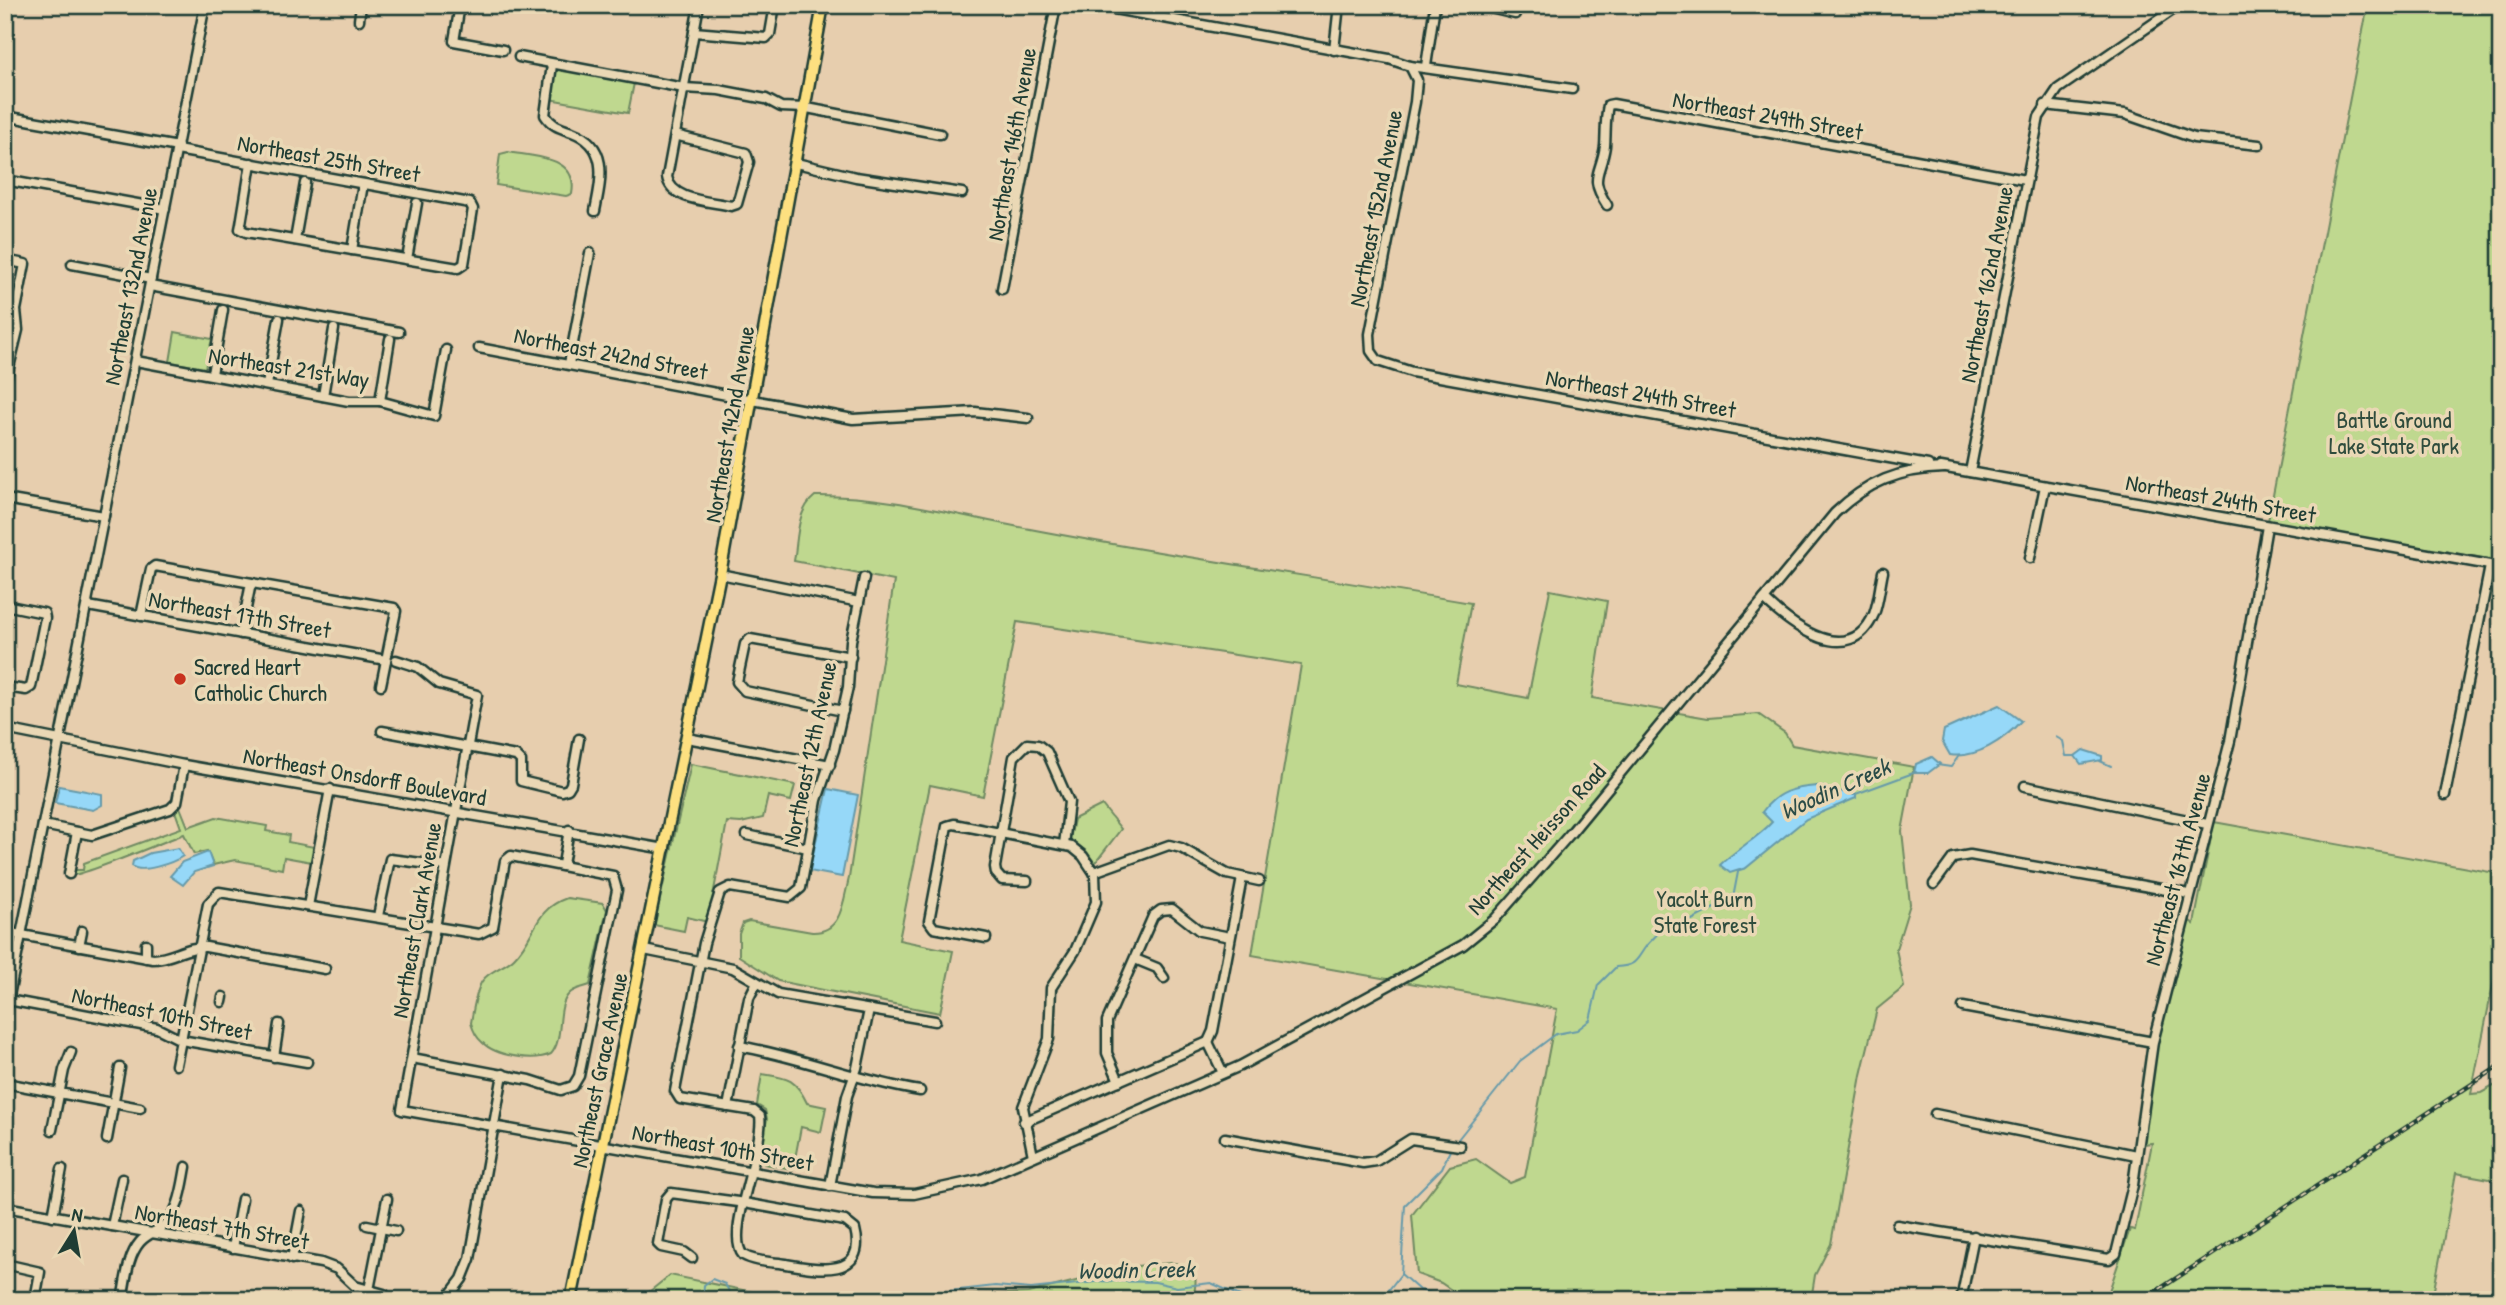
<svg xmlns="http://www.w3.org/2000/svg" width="2506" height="1305" viewBox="0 0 2506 1305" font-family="'Patrick Hand',sans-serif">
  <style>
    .green { fill: #bfd88f; stroke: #6f8a62; stroke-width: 2 }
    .water { fill: #96d8f8; stroke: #669aaa; stroke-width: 2 }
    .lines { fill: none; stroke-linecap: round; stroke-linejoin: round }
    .stream { stroke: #669aaa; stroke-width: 2 }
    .minor-casing { stroke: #1f3d34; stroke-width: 13 }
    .major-casing { stroke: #1f3d34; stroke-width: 15 }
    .minor { stroke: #ead8b5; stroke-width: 8 }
    .major { stroke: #fde080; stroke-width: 10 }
    .rail-casing { stroke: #1f3d34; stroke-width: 4.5 }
    .rail { stroke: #ead8b5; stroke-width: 2; stroke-dasharray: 5; stroke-linecap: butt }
    .poi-dot { fill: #c8321e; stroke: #ead8b5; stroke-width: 2.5 }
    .labels { text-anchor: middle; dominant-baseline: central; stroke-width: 7; stroke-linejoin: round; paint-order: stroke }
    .street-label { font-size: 23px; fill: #1f3d34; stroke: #ead8b5 }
    .park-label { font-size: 23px; fill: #2f4c3d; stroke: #ead8b5 }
    .poi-label { font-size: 23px; fill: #1f3d34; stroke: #ead8b5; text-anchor: start }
    .water-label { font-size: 24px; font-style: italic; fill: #2b4c48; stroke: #ead8b5 }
  </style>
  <rect width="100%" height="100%" fill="#e7ceae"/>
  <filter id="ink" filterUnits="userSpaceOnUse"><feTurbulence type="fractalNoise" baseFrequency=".0143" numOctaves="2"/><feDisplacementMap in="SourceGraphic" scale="14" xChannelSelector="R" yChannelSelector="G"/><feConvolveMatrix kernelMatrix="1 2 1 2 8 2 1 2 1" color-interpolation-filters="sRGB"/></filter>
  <g filter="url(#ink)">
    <g class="green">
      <path d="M2368 5H2501V561L2268 521Z"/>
      <path d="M557 69 634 83 628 113 549 99Z"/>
      <path d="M508 152C535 157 579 156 572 194L566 196 496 185 500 154Z"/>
      <path d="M175 332 212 339 205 368 170 362Z"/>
      <path d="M815 496C888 495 958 516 1030 529 1176 557 1324 578 1471 603L1456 684 1528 698 1550 590 1607 601 1592 698 1708 718 1758 714 1785 733 1792 745 1914 767 1902 831 1910 904 1896 949 1904 987 1877 1009 1861 1075 1831 1244 1815 1275 1811 1300H1466L1441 1283 1417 1274 1412 1215 1450 1166 1476 1159 1510 1183 1525 1177 1557 1009 1252 955 1301 665 1017 622 983 796 930 785 899 940 953 951 940 1013 778 981 739 956V934L743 923 749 921 812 932C842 933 843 902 849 878L894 581 794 561C798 539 796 511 815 496Z"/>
      <path d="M691 764 795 785 791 801 768 796 763 818 741 823 727 822 708 922 687 917 684 931 654 925Z"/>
      <path d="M1102 805 1121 829 1095 863 1086 851 1070 839 1074 819Z"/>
      <path d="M180 807 188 827 216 817 267 826 266 831 289 835 288 842 314 847 312 862 284 857 282 869 235 860 213 865 207 851 194 854 184 834C168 840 80 877 72 875L73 870H83L84 863 181 828 175 811Z"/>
      <path d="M2214 822 2501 874V945L2471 1094 2481 1093 2501 1082V1181L2456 1173 2432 1300H2106L2130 1229 2135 1230 2152 1143 2143 1144 2159 1034 2187 919 2194 924Z"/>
      <path d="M567 898 603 903 607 910 590 985C583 988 575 988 569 994 555 1008 565 1038 551 1054 534 1062 495 1056 482 1042 476 1037 473 1030 471 1023 473 1011 475 996 480 985 485 972 504 968 514 958 537 935 533 910 567 898Z"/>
      <path d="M762 1074C788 1078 795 1078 807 1103L826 1107 821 1132 801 1127 793 1169 764 1164 759 1158 767 1119 765 1110 757 1105Z"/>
      <path d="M1172 1263C1200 1265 1197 1277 1193 1300H639L670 1275 772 1296 864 1299 1028 1293 1136 1266Z"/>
    </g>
    <g class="water">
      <path d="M1999 705 2021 721C2004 740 1976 759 1950 755L1942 741 1944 730Z"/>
      <path d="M2083 750 2102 756V760L2081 764 2075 756Z"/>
      <path d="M1932 757 1940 764 1928 773H1914L1916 764Z"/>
      <path d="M59 786 102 794V805L93 810 55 803Z"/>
      <path d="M1817 786 1856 795V798L1806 819 1746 868 1730 873 1720 865C1736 849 1757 839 1772 822L1762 812C1777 791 1793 788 1817 786Z"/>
      <path d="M828 789 858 795 842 877 809 871Z"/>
      <path d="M178 848 183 856C173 863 141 874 132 866L133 861 150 853Z"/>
      <path d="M208 852 213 866 194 872 183 885 170 876 182 862Z"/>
    </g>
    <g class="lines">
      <g class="stream">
        <path d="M2056 737 2063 741 2066 756H2075"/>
        <path d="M2100 761 2111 766"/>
        <path d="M1937 765 1951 767 1958 757"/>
        <path d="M1853 795 1916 772"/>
        <path d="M1455 1143 1520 1061 1556 1034 1577 1030 1590 1020 1598 985 1616 967C1638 966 1636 959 1647 945 1653 938 1659 934 1663 926L1675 929 1733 898 1738 872"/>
        <path d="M1401 1274 1419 1290 1462 1300"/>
        <path d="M703 1300 704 1285 712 1279 725 1284 734 1300"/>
        <path d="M843 1300 870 1296 879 1300"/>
        <path d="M940 1300 951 1291 995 1286 1031 1289 1105 1281 1155 1282 1177 1287 1211 1283 1249 1300"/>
        <path d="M1366 1300 1388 1291 1401 1274 1405 1205 1442 1168 1451 1148"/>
      </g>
      <defs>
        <g id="minor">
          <path d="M460 5 454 41 503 50"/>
          <path d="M1092 5 1389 59 1410 66 1572 89"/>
          <path d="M1478 5 1515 14"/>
          <path d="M359 20 361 5"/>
          <path d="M694 32 766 38 770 34 775 5"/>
          <path d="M1334 50 1339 5"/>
          <path d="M519 57 684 88 719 90 766 99 781 107 805 108"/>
          <path d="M552 65 545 115C552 126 560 128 572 132 610 146 601 180 595 211"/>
          <path d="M1410 66 1417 80 1415 102 1370 334 1371 351 1378 361 1412 372 1928 465"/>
          <path d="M1426 66 1435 5"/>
          <path d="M2045 105 2125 114 2194 138 2259 145"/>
          <path d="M802 107 940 134"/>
          <path d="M5 116 178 147"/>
          <path d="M675 135 746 153 749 162 737 204 731 206C711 201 671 201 667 177L699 5"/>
          <path d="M177 150 470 203 473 209 464 264 458 268 246 232 240 229 241 224 251 163"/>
          <path d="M796 163 856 177 962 193"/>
          <path d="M5 180 165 209"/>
          <path d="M1607 205C1588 176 1601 175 1605 146 1606 132 1605 119 1608 105L1613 104 2025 180"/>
          <path d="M295 240 305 183"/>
          <path d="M352 250 363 184"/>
          <path d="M407 259 417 203"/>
          <path d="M5 260 25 264 16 310 18 330 5 384"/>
          <path d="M72 264 151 279"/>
          <path d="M150 286 399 332"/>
          <path d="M1002 289 1056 5"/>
          <path d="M479 348 853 419 975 412 1028 418"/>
          <path d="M136 361 349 401H380L434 416 446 350"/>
          <path d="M569 364 590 253"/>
          <path d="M212 374 223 310"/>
          <path d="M267 385 279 319"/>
          <path d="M323 396 334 329"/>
          <path d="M380 401 390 339"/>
          <path d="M1941 467 2501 567"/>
          <path d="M1970 472 2039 117 2058 89 2180 5"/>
          <path d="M5 499 104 516"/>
          <path d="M2030 558 2045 486"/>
          <path d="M720 574 859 602"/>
          <path d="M1764 599C1792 626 1850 670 1874 614 1879 601 1880 585 1883 572"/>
          <path d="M5 605 44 613 45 618 31 687 26 690 5 687"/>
          <path d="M88 606 386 660"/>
          <path d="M141 616 151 569 155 566 394 608 396 611 381 685"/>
          <path d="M241 634 251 583"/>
          <path d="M396 660 418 667 439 684 477 695 402 1110 873 1193 914 1194 982 1179 1240 1066 1463 945 1495 919 1570 834 1835 513C1867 482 1900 469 1944 468"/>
          <path d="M843 711 745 691 737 682 745 644 750 639 851 657"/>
          <path d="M5 729 184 765 665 849"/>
          <path d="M382 731 516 756 521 761V781L562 791 568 789 571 784 579 739"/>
          <path d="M687 738 830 765"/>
          <path d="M2025 786 2207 824"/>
          <path d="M2445 795 2490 566"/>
          <path d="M43 825 92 835 170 809 177 802 184 765"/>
          <path d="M747 835 808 848"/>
          <path d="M563 864 569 830"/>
          <path d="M1094 872 1169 845 1181 848 1227 874 1259 881"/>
          <path d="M69 874 77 832"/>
          <path d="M1027 881 1002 880 996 873 995 867 1014 757 1027 744 1038 745 1047 752 1069 802 1064 845"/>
          <path d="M1934 884 1953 858 1970 855 2189 894"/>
          <path d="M308 906 330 789"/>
          <path d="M378 916 390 859 445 866"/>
          <path d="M5 932 153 959C172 959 186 946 206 947L325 969"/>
          <path d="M986 938 934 928 929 921 947 826 954 824 1072 847 1083 856 1095 874 1096 902 1075 951 1051 988 1049 1039 1023 1107 1033 1156"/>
          <path d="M79 946 82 931"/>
          <path d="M644 950 733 968 778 994 935 1021"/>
          <path d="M146 958V944"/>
          <path d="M1135 959 1157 968 1164 978"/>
          <path d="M8 1000 157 1028 181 1040 307 1062"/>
          <path d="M222 1002 223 997"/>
          <path d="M1963 1007 2153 1042"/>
          <path d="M5 1016 205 5"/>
          <path d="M1208 1042 1213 1031 1242 878"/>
          <path d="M1208 1042 1223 1073"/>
          <path d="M739 1046C801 1057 858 1081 920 1091"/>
          <path d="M274 1057 279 1024"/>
          <path d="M176 1065 208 904 219 892 479 934 493 927 505 861 511 856 613 876 617 890 579 1076 573 1086 561 1090 530 1080 412 1058"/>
          <path d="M1119 1081 1107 1053V1021L1153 916 1161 910 1172 909 1200 931 1230 937"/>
          <path d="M5 1083 140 1108"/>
          <path d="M728 1107 749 998 757 982"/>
          <path d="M1935 1114 2136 1155"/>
          <path d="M1024 1122 1208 1042"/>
          <path d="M52 1130 64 1070 71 1052"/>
          <path d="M1225 1138 1363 1163 1376 1161 1411 1139 1460 1146"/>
          <path d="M107 1139 120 1068"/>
          <path d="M830 1186 847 1096 857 1068 869 1010"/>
          <path d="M5 1207 321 1263 337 1269 355 1286 384 1294"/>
          <path d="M53 1216 62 1169"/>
          <path d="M367 1225 396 1231"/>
          <path d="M1897 1225 2096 1257 2109 1259 2116 1254 2133 1185 2153 1042 2230 741 2267 526"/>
          <path d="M112 1226 122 1179"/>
          <path d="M233 1248 242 1199"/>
          <path d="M692 1258 684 1252 661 1247 658 1244 666 1199 671 1193 738 1202 744 1203 845 1221 855 1229C868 1280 814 1269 786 1264 772 1262 755 1262 743 1255 724 1233 765 1148 760 1116L754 1111 680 1099 675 1091 704 943 720 892 730 887 790 897 801 888 817 800 834 750 848 687 851 641 864 578"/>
          <path d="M292 1259 301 1211"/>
          <path d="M5 1264 40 1272 35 1300"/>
          <path d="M1886 1299 1891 1300"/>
          <path d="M122 1300C126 1281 127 1257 140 1242 146 1235 155 1232 162 1227 180 1212 182 1188 186 1167"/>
          <path d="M367 1300 387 1199"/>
          <path d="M446 1300 462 1279 470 1259 503 1074"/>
          <path d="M1961 1300 1974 1236"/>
        </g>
        <path id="major" d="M571 1300 720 574 823 5"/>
      </defs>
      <use href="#minor" class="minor-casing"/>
      <use href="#major" class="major-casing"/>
      <use href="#minor" class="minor"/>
      <use href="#major" class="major"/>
      <defs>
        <path id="rail" d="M2143 1300 2501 1065"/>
      </defs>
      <use href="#rail" class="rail-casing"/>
      <use href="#rail" class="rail"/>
    </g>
  </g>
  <circle class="poi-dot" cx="180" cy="679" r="7"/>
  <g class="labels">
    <g class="street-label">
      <text transform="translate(1768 115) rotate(10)">Northeast 249th Street</text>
      <text transform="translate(1011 144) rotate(-80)">Northeast 146th Avenue</text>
      <text transform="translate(329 158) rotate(10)">Northeast 25th Street</text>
      <text transform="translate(1375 208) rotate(-79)">Northeast 152nd Avenue</text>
      <text transform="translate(1986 284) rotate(-79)">Northeast 162nd Avenue</text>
      <text transform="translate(130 286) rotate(-79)">Northeast 132nd Avenue</text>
      <text transform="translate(611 353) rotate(11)">Northeast 242nd Street</text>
      <text transform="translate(289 367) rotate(9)">Northeast 21st Way</text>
      <text transform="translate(1641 393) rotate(10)">Northeast 244th Street</text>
      <text transform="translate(729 424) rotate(-80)">Northeast 142nd Avenue</text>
      <text transform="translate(2221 498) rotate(10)">Northeast 244th Street</text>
      <text transform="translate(240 614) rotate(10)">Northeast 17th Street</text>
      <text transform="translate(809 754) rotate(-78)">Northeast 12th Avenue</text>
      <text transform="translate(365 776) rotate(10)">Northeast Onsdorff Boulevard</text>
      <text transform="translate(1536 839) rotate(-48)">Northeast Heisson Road</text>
      <text transform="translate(2177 869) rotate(-75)">Northeast 167th Avenue</text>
      <text transform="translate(416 920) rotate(-80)">Northeast Clark Avenue</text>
      <text transform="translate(162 1013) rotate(12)">Northeast 10th Street</text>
      <text transform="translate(599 1070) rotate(-78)">Northeast Grace Avenue</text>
      <text transform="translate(723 1147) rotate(10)">Northeast 10th Street</text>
      <text transform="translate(222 1226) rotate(10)">Northeast 7th Street</text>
    </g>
    <g class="park-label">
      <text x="2394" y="419">Battle Ground<tspan x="2394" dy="26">Lake State Park</tspan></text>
      <text x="1705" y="898">Yacolt Burn<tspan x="1705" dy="26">State Forest</tspan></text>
    </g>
    <g class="poi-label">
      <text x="194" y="666">Sacred Heart<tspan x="194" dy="26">Catholic Church</tspan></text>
    </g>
    <g class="water-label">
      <text transform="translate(1835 788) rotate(-24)">Woodin Creek</text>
      <text transform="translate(1136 1269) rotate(-1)">Woodin Creek</text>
    </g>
  </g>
  <rect width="2506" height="1305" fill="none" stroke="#ead8b5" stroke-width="28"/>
  <rect x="14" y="14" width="2478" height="1277" fill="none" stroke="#1f3d34" stroke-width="2.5" filter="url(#ink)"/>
  <g transform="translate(74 1231) rotate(11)" stroke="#ead8b5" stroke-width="5" paint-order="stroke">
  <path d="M0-5L12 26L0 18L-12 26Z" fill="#1f3d34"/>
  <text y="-10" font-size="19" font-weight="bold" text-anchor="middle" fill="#1f3d34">N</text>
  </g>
</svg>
